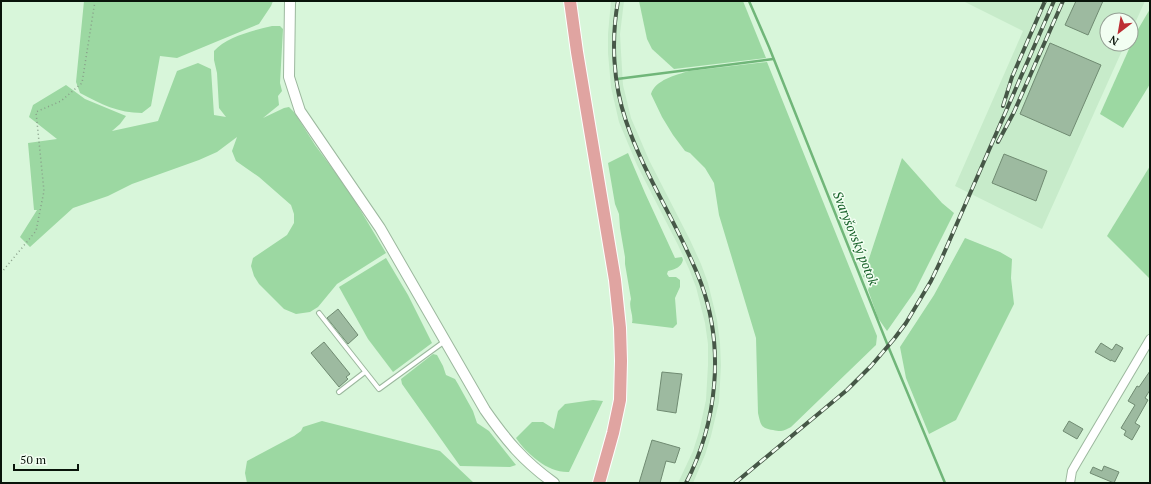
<svg xmlns="http://www.w3.org/2000/svg" width="1151" height="484" viewBox="0 0 1151 484" font-family="'PT Serif',serif">
  <style>
    .built { fill: #c7ebca }
    .green { fill: #9cd8a2 }
    .lines { fill: none; stroke-linecap: round; stroke-linejoin: round }
    .stream { stroke: #70b679; stroke-width: 2.5 }
    .building { fill: #9dbaa0; stroke: #708b72 }
    .service-casing { stroke: #9cb89e; stroke-width: 6 }
    .minor-casing { stroke: #9cb89e; stroke-width: 10 }
    .tertiary-casing { stroke: #9cb89e; stroke-width: 12 }
    .primary-casing { stroke: #fff; stroke-width: 14 }
    .path { stroke: #889e89; stroke-width: 1.5; stroke-dasharray: 1 3; stroke-linecap: butt }
    .service { stroke: #fff; stroke-width: 4 }
    .minor { stroke: #fff; stroke-width: 8 }
    .tertiary { stroke: #fff; stroke-width: 10 }
    .primary { stroke: #e0a4a1; stroke-width: 12 }
    .rail-casing { stroke: #465747; stroke-width: 4 }
    .rail { stroke: #f2fef2; stroke-width: 2.5; stroke-dasharray: 8; stroke-linecap: butt }
    .labels { text-anchor: middle; dominant-baseline: central; stroke-width: 3; stroke-linejoin: round; paint-order: stroke }
    .water-label { font-size: 13px; font-style: italic; fill: #156027; stroke: #f2fef2 }
  </style>
  <rect width="100%" height="100%" fill="#d8f6da"/>
  <g class="built">
    <path d="M611 1H624L620 34 621 52 623 85 631 118 649 160 690 240 701 264 708 283 717 320 720 343 721 365 719 402 711 436 705 455 693 483H678L693 451 699 432 706 400 708 365V344L705 323 696 287 689 269 678 245 637 165 619 122 611 87 608 53V34Z"/>
    <path d="M963 1H1145L1131 32V20H1107V44H1125L1042 229 955 186 1023 31Z"/>
  </g>
  <g class="green">
    <path d="M84 1H273L271 6 259 24 177 58 160 56 151 106 142 113C118 113 101 104 80 93L76 82Z"/>
    <path d="M639 1H743L766 58 674 69 652 49 647 39Z"/>
    <path d="M1150 9V84L1123 128 1100 114 1137 31Z"/>
    <path d="M272 26H280L283 29 280 83 282 91 278 96 279 105 263 118 284 108 289 107 294 112 315 145 349 191 386 253 337 284 318 307 310 312 296 314 284 309 259 284 254 276 251 266 253 258 287 235 294 223V214L291 205 259 177 236 161 232 151 237 137 217 152 199 160 132 184 108 196 73 208 30 247 20 237 37 210H34L28 143 57 139 29 117 33 105 66 85 85 99 126 116 120 124 112 131 158 121 177 71 198 63 211 69 214 115 226 117 219 108 217 73 214 60V51C226 37 254 30 272 26Z"/>
    <path d="M767 62 877 336 876 345 791 427C783 431 782 432 773 430 761 428 761 426 758 413L756 338 719 215 714 183 705 168 690 153 685 151 673 135 662 117 651 94C655 80 676 75 689 71Z"/>
    <path d="M628 153 645 193 675 258 682 257 683 260C681 267 676 269 668 271L667 274 669 277H676L680 280V287L675 298 677 324 673 328 632 323C634 315 628 307 631 299L625 264V257L620 228 619 214 615 204 608 163Z"/>
    <path d="M902 158 942 203 954 213 915 291 887 331 878 318 868 290 872 279 863 277Z"/>
    <path d="M1150 166V279L1107 236Z"/>
    <path d="M965 238 1000 252 1012 259 1011 278 1014 304 956 420 929 434 906 378 900 347 934 295Z"/>
    <path d="M386 258 408 295 432 343 393 372 368 339 339 287Z"/>
    <path d="M433 354 437 355 443 366 446 375 455 379 458 384 473 411 477 423 489 431 516 465 510 467 460 466 402 384 401 379Z"/>
    <path d="M593 400 603 401 569 472C548 473 527 454 516 438L532 422H543L554 429 558 411 565 404Z"/>
    <path d="M322 421 440 451 474 483H247L245 473 247 461 294 436 301 431 303 427Z"/>
  </g>
  <g class="lines">
    <g class="stream">
      <path d="M749 1 769 47 888 346 945 483"/>
      <path d="M617 79 773 59"/>
    </g>
  </g>
  <g class="building">
    <path d="M1076 1H1103L1088 35 1065 25Z"/>
    <path d="M1050 43 1101 65 1070 136 1020 114Z"/>
    <path d="M1004 154 1047 171 1036 201 992 183Z"/>
    <path d="M338 309 358 335 348 344 327 318Z"/>
    <path d="M324 342 350 374 346 377 348 379 339 387 311 353Z"/>
    <path d="M1101 343 1112 350 1116 344 1123 348 1115 362 1111 360V361L1095 352Z"/>
    <path d="M1150 371V390L1145 398 1148 400 1135 423 1140 426 1132 440 1124 435 1126 431 1121 428 1135 405 1128 401 1137 386 1139 387Z"/>
    <path d="M662 372 682 374 676 413 657 410Z"/>
    <path d="M1069 421 1083 429 1077 439 1063 431Z"/>
    <path d="M652 440 680 448 675 463 666 461 660 483H639Z"/>
    <path d="M1104 466 1119 472 1114 483 1090 473 1093 467 1102 471Z"/>
  </g>
  <g class="lines">
    <defs>
      <g id="service">
        <path d="M319 313 379 389 445 341"/>
        <path d="M339 392 365 372"/>
      </g>
      <path id="minor" d="M1070 483 1072 471 1076 464 1150 339"/>
      <path id="tertiary" d="M290 1 289 77 300 111 380 228 485 410C506 440 523 461 554 483"/>
      <path id="primary" d="M570 1 577 52 615 280 620 328 621 361 620 400 613 433 599 483"/>
    </defs>
    <use href="#service" class="service-casing"/>
    <use href="#minor" class="minor-casing"/>
    <use href="#tertiary" class="tertiary-casing"/>
    <use href="#primary" class="primary-casing"/>
    <path class="path" d="M1 273 36 231 44 191 36 112 61 101 82 83 95 1"/>
    <use href="#service" class="service"/>
    <use href="#minor" class="minor"/>
    <use href="#tertiary" class="tertiary"/>
    <use href="#primary" class="primary"/>
    <defs>
      <g id="rail">
        <path d="M618 1C611 40 613 83 626 121 645 178 680 227 701 283 725 348 717 423 686 483"/>
        <path d="M1003 106 1012 77 1045 1"/>
        <path d="M998 142 1014 112 1063 1"/>
        <path d="M735 483 847 390 871 366 894 339 906 323 931 281 941 260 1054 1"/>
      </g>
    </defs>
    <use href="#rail" class="rail-casing"/>
    <use href="#rail" class="rail"/>
  </g>
  <g class="labels">
    <g class="water-label">
      <text transform="translate(856 238) rotate(68)">Svaryšovský potok</text>
    </g>
  </g>
  <rect width="1151" height="484" fill="none" stroke="#09140a" stroke-width="4"/>
  <g transform="translate(1119 32) rotate(211)"><circle r="19" fill="#f2fef2" stroke="#95a095"/>
  <path d="M0-3L7 15L0 10L-7 15Z" fill="#bd2e34"/>
  <text y="-6" font-size="11" font-weight="bold" text-anchor="middle" fill="#09140a">N</text>
  </g>
  <path d="M14 464v6h64v-6" fill="none" stroke="#09140a" stroke-width="2"/>
  <text x="20" y="464" font-size="12" fill="#09140a" stroke="#f2fef2" stroke-width="3" paint-order="stroke">50 m</text>
</svg>
